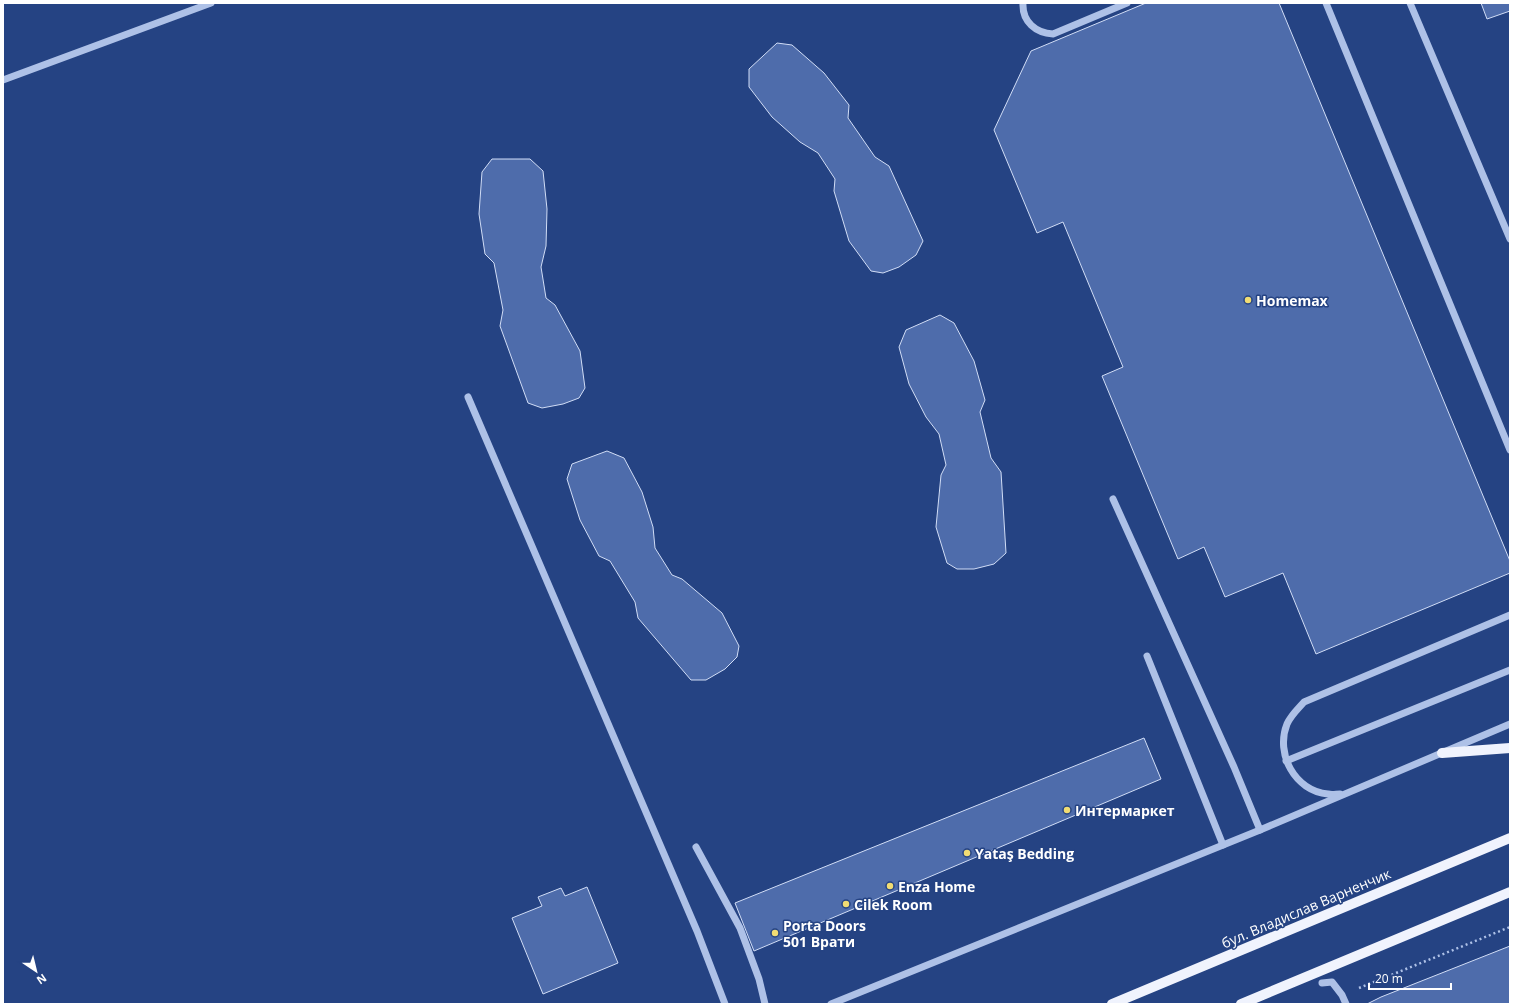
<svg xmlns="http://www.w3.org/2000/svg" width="1513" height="1007" viewBox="0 0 1513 1007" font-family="'Open Sans',sans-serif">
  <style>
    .building { fill: #4e6cab; stroke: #d1ddf6 }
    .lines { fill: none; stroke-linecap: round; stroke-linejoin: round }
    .path { stroke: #aec1e7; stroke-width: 2.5; stroke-dasharray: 2 3; stroke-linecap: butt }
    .minor { stroke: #aec1e7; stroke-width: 7 }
    .major { stroke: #f0f3fd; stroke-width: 10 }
    .poi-dot { fill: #f1dc73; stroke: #254383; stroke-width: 1.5 }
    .labels { text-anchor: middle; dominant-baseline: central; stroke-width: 3; stroke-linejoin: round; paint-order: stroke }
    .poi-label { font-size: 14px; font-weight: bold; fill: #fff; stroke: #254383; text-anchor: start }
    .street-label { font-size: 14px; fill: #fff; stroke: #254383 }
  </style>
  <rect width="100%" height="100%" fill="#254383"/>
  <g class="building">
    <path d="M1146 3H1279L1510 561V573L1316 654 1283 573 1225 597 1204 547 1178 559 1102 376 1123 367 1063 222 1037 233 994 130 1031 51Z"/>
    <path d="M1481 3H1510V11L1487 19Z"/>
    <path d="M777 43 792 45 824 73 849 105 848 118 875 157 889 166 923 241 916 255 899 267 883 273 871 271 849 241 834 191 835 179 818 153 800 142 772 117 749 87V69Z"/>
    <path d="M492 159H530L543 171 547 209 546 246 541 267 546 298 555 305 580 351 585 388 579 398 563 404 542 408 528 403 500 326 503 310 494 263 485 254 479 214 482 172Z"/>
    <path d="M940 315 954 323 974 361 985 400 980 412 991 458 1001 472 1006 553 994 564 974 569H957L947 563 936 527 941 475 946 465 939 434 926 417 909 384 899 347 906 330Z"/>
    <path d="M607 451 624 458 642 492 653 527 655 548 672 575 682 579 722 613 739 646 737 657 725 669 706 680H691L638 618 635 602 610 561 599 556 580 520 567 479 572 464Z"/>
    <path d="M1144 738 1161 779 754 951 735 903Z"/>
    <path d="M587 887 618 963 543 994 512 918 542 906 538 897 561 888 565 896Z"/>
    <path d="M1510 946V1004H1367L1381 997Z"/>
  </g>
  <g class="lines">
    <path class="path" d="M1359 988 1510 927"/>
    <g class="minor">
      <path d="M1023 3C1022 22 1036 33 1053 34L1127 3"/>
      <path d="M1326 3 1510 450"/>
      <path d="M1410 3 1510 239"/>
      <path d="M3 80 211 3"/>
      <path d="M468 397 697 931 725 1004"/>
      <path d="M1113 499 1234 767 1260 830"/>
      <path d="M1147 656 1223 845"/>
      <path d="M1286 761 1510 670"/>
      <path d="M1340 794C1336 794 1332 795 1328 794 1295 791 1275 754 1287 724 1291 715 1298 709 1304 702L1510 615"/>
      <path d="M696 847 740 928 759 979 765 1004"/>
      <path d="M1322 983 1332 982 1342 995 1346 1004"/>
      <path d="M831 1004 1260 830 1510 724"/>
    </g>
    <g class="major">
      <path d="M1442 753 1510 748"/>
      <path d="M1112 1004 1510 838"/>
      <path d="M1241 1004 1510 892"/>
    </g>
  </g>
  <g class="poi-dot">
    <circle cx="1248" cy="300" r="4"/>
    <circle cx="1067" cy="810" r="4"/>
    <circle cx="967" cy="853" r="4"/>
    <circle cx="890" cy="886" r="4"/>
    <circle cx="846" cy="904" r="4"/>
    <circle cx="775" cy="933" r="4"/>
  </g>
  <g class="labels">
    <g class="poi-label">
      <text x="1256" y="300">Homemax</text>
      <text x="1075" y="810">Интермаркет</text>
      <text x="975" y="853">Yataş Bedding</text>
      <text x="898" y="886">Enza Home</text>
      <text x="854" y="904">Cilek Room</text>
      <text x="783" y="925">Porta Doors<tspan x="783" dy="16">501 Врати</tspan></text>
    </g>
    <g class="street-label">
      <text transform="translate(1306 908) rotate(-23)">бул. Владислав Варненчик</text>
    </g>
  </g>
  <rect width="1513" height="1007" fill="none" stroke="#ffffff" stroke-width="8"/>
  <g transform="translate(36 971) rotate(145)" stroke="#254383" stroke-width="3" paint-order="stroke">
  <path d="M0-3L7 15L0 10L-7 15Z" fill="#ffffff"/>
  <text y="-6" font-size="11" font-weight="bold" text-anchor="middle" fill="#ffffff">N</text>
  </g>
  <path d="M1369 983v6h82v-6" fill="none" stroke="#ffffff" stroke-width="2"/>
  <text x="1375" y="983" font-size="12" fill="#ffffff" stroke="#254383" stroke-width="3" paint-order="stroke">20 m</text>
</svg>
